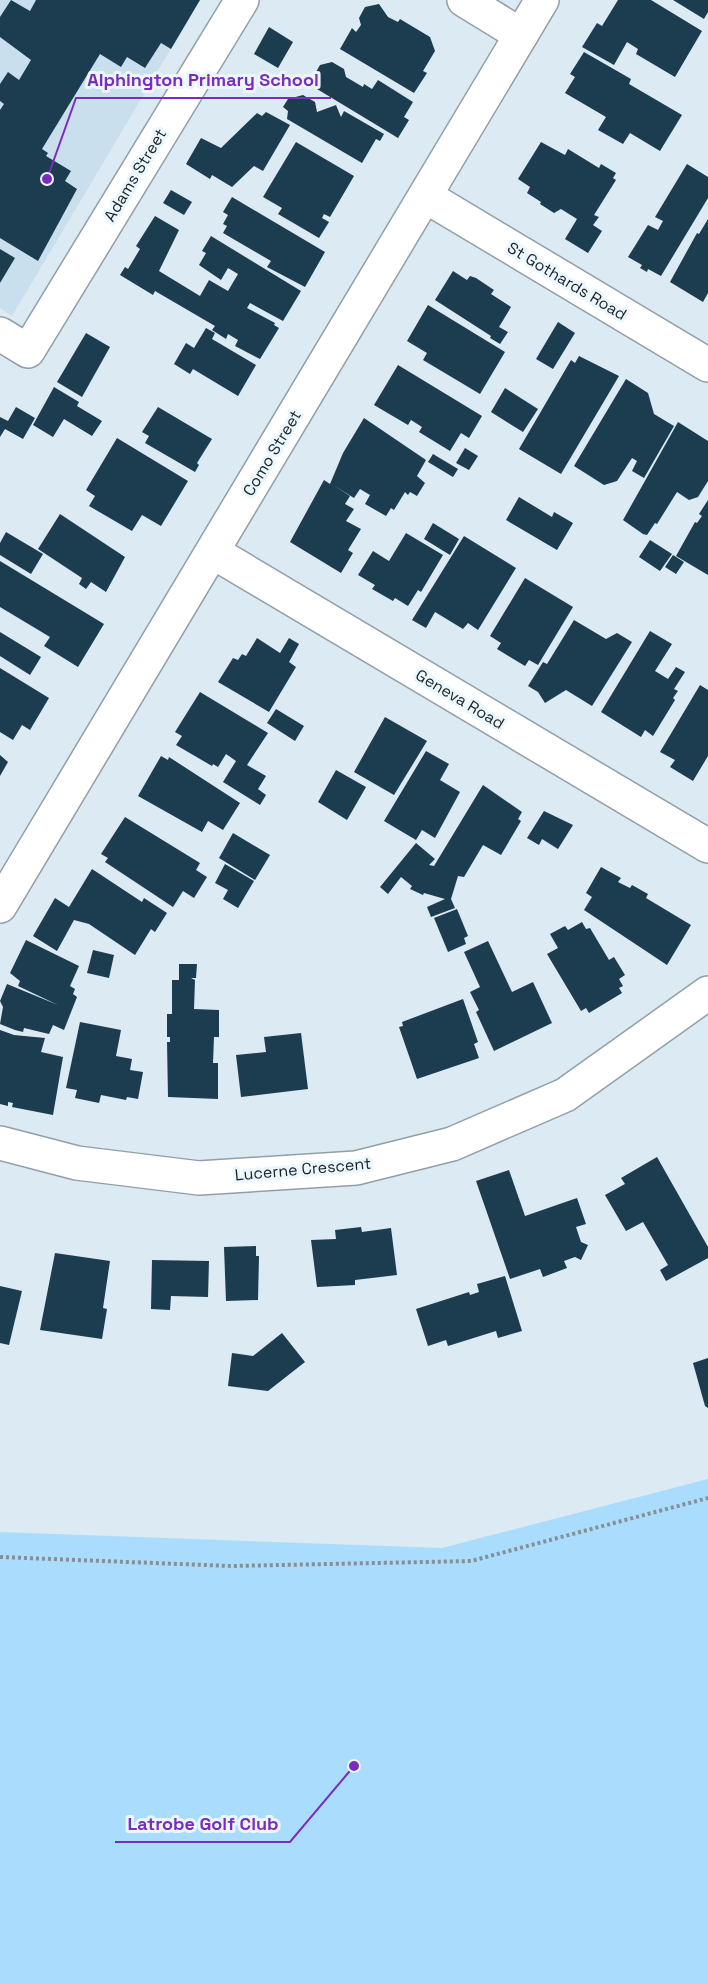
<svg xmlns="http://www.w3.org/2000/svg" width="708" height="1984" viewBox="0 0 708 1984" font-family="'Space Grotesk',sans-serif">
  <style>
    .built { fill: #cadfed }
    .green { fill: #aaddfd }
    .building { fill: #1b3d4f }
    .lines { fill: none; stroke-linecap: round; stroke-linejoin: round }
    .street-casing { stroke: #929fa7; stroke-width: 36 }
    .path { stroke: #858f95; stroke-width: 4; stroke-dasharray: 3 3; stroke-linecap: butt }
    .street { stroke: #fff; stroke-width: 33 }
    .labels { text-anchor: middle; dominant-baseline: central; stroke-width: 6; stroke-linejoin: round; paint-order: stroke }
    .street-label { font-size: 16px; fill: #1c2124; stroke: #ebf7fe }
    .leader { fill: none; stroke: #7b2cbf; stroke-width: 2 }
    .callout-dot { fill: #7b2cbf; stroke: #ebf7fe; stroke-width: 2 }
    .callout-label { font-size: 18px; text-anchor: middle; font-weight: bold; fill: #7b2cbf; stroke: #ebf7fe; stroke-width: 6; stroke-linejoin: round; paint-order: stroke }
  </style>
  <rect width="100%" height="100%" fill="#dceaf3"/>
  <path class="built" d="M0 0H200L12 316 0 308Z"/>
  <path class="green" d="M708 1479V1984H0V1532L442 1548Z"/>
  <g class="building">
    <path d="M11 0 30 11 36 0H200L171 49 161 43 145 68 127 57 121 67 100 54 42 149 48 153 46 156 71 171 65 181 77 189 38 261 0 238V110L4 104 0 101V84L8 72 19 80 31 60 0 37V17Z"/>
    <path d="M618 0H651L702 31 675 77 636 54 638 49 627 42 614 65 582 47 597 23 602 26Z"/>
    <path d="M673 0H708V12L704 19Z"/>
    <path d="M379 4 388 17 398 22 400 19 430 37 435 51 423 71 427 73 414 93 340 49 352 28 356 32 361 25 359 18 365 7Z"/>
    <path d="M269 27 293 42 278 68 254 54Z"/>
    <path d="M584 52 631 79 629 84 682 115 660 151 630 133 623 144 598 130 606 117 565 93 575 77 570 74Z"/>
    <path d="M332 62 344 69 346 77 363 87 364 84 372 89 378 80 413 102 404 117 409 120 398 138 317 89 313 77 320 65Z"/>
    <path d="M303 95 315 102 317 112 336 105 341 117 344 111 384 134 380 141 376 139 362 163 287 119 288 111 283 107 288 99Z"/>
    <path d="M266 112 290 125 263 171 254 166 232 187 212 175 210 179 186 164 201 138 221 148 257 113 262 116Z"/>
    <path d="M296 142 354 176 330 217 324 214 322 218 329 222 319 238 278 214 282 208 263 197Z"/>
    <path d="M541 142 565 155 568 149 599 168 601 164 616 173 613 178 616 180 594 215 599 217 593 225 602 231 588 253 565 239 577 219 561 209 554 213 540 204 541 202 527 193 530 187 518 179Z"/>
    <path d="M687 164 708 177V198L661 276 648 269 647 272 640 268 642 265 628 257 648 225 658 230 663 221 655 217Z"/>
    <path d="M171 190 192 202 184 215 163 203Z"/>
    <path d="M232 197 325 252 305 287 267 267 271 261 223 233 227 226 223 224 228 215 223 212Z"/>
    <path d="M155 216 179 230 159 271 200 296 209 280 228 291 238 274 228 268 221 280 199 265 206 253 202 251 211 236 301 291 283 321 250 303 247 308 275 323 274 325 279 328 260 359 235 346 238 340 228 334 226 339 212 330 215 326 155 291 153 295 120 275 125 267 128 269 140 249 136 246Z"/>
    <path d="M708 219V293L703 302 670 282 697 233 699 234Z"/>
    <path d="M0 249 15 258 0 283Z"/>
    <path d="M453 271 467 280 470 276 476 278 494 290 491 294 511 307 499 327 508 332 500 344 490 338 491 336 435 300Z"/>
    <path d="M428 305 505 352 480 394 423 360 427 353 407 341Z"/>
    <path d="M558 322 575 333 553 369 536 359Z"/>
    <path d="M206 328 215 333 212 339 256 365 238 396 193 369 190 374 174 364 186 343 194 348Z"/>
    <path d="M86 333 110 347 82 397 57 382Z"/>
    <path d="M579 356 619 376 561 474 519 449 571 360 575 363Z"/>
    <path d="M398 365 482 416 469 438 461 433 450 451 419 432 422 427 411 420 408 425 374 405Z"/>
    <path d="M626 379 648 393 654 414 674 426 644 478 632 471 637 461 632 458 617 481 604 485 574 466Z"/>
    <path d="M54 387 79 402 77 406 102 421 92 436 64 419 53 437 33 425Z"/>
    <path d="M505 388 538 409 523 432 491 412Z"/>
    <path d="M16 407 35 418 23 439 5 429 0 437V417L8 421Z"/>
    <path d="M158 407 212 439 197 463 199 465 195 472 145 443 149 436 142 432Z"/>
    <path d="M364 418 426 460 417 476 425 483 417 496 410 492 408 495 405 492 394 510 391 508 386 516 365 504 370 495 360 489 354 498 333 485 350 496 345 504 354 509 346 521 361 529 348 550 353 553 341 573 290 542 324 480 330 484 343 453Z"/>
    <path d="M678 422 708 441V481L698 497 689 500 677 492 657 524 655 523 647 535 643 534 623 520Z"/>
    <path d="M117 438 188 481 161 526 142 515 132 531 89 506 95 496 86 490Z"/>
    <path d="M465 448 478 456 469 470 456 463Z"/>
    <path d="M433 454 458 469 453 477 428 462Z"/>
    <path d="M519 497 552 517 554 512 573 523 557 550 506 520Z"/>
    <path d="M708 500V575L676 556 695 522 697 523 702 516 699 514Z"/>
    <path d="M60 514 125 557 106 592 91 582 86 589 79 584 82 578 38 549Z"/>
    <path d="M433 523 459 539 450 555 424 539Z"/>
    <path d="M6 532 43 554 31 574 0 555V543Z"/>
    <path d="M406 533 443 555 421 592 418 590 408 606 395 598 393 601 372 589 375 585 358 575 373 551 389 561Z"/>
    <path d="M464 536 516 568 478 630 468 623 463 629 435 612 426 628 412 620Z"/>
    <path d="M650 540 672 554 660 571 639 557Z"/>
    <path d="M673 555 684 562 676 574 665 567Z"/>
    <path d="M0 561 104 624 78 667 44 646 50 637 0 607Z"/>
    <path d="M525 578 573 607 538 665 529 660 525 666 497 649 501 643 490 636Z"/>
    <path d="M574 620 606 639 617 633 632 642 592 706 566 690 545 703 538 692 528 686 543 662 547 664Z"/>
    <path d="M650 631 672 644 655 671 668 679 676 667 685 672 674 689 678 691 673 698 675 700 653 736 645 730 641 737 601 712Z"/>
    <path d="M0 632 41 657 30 675 0 656Z"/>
    <path d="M257 638 280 653 289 638 299 644 289 662 296 667 269 712 218 682 233 658 238 660 242 654 246 656Z"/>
    <path d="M0 668 49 698 30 730 22 725 13 740 0 732Z"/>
    <path d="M700 685 708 690V756L693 781 670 767 675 760 660 752Z"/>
    <path d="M200 692 268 733 247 765 266 776 258 789 266 795 260 805 223 782 236 761 226 754 218 767 213 764 212 766 176 745 182 736 175 732Z"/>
    <path d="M276 709 304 726 295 741 267 723Z"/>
    <path d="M385 717 427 741 394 795 354 772Z"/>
    <path d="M426 751 449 764 440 780 460 792 435 838 422 830 416 840 384 821Z"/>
    <path d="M0 755 8 762 0 776Z"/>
    <path d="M161 756 168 760 169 757 240 803 223 830 208 821 202 832 138 796Z"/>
    <path d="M336 770 366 787 347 820 318 802Z"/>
    <path d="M483 785 522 812 518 819 521 821 501 855 483 845 464 877 458 876 451 899 455 908 431 917 427 907 445 899 424 893 423 895 410 889 412 886 401 877 388 894 380 887 416 843 435 859 429 865 434 866Z"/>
    <path d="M544 811 573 825 558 849 542 839 539 845 527 838Z"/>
    <path d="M125 817 200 863 196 870 207 877 194 898 183 891 173 907 105 862 108 858 101 854Z"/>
    <path d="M233 833 270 855 255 880 219 858Z"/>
    <path d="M225 864 254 881 238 908 223 899 228 890 215 883Z"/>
    <path d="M601 867 621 878 618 882 630 888 632 885 648 894 646 898 691 925 667 965 584 910 592 897 586 893Z"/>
    <path d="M92 869 142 902 144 898 167 913 155 932 151 929 135 955 89 924 74 920 57 951 33 936 55 898 69 907Z"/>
    <path d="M457 909 468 936 464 938 466 944 448 952 434 918Z"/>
    <path d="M582 922 586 929 590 928 609 960 614 957 625 975 619 979 623 986 619 988 622 993 589 1013 586 1008 581 1011 547 954 558 948 550 934 565 926 568 930Z"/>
    <path d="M26 940 79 966 70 986 75 989 73 994 77 997 64 1030 53 1025 49 1034 24 1028 23 1032 15 1030 0 1024 3 1007 0 1001 7 984 58 1005 18 986 20 981 10 973Z"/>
    <path d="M488 941 512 992 533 982 552 1023 494 1051 476 1012 479 1010 470 992 480 987 464 952Z"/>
    <path d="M93 950 114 955 109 978 87 973Z"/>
    <path d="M179 964H197L196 978H191L195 980 194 1009 219 1010V1037H214L213 1063H218V1099L168 1097 167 1042H170V1037H167V1014H172V980H179Z"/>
    <path d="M463 999 478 1042 474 1044 479 1058 417 1079 399 1027 403 1026 402 1022Z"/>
    <path d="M80 1022 121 1030 116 1056 132 1059 130 1070 143 1072 138 1099 127 1097 126 1100 101 1095 99 1103 75 1098 77 1090 66 1088Z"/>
    <path d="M0 1030 14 1035 45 1038 41 1052 63 1057 53 1115 12 1107 13 1103 8 1102V1106L0 1104Z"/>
    <path d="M301 1033 308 1089 241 1097 236 1055 266 1052 264 1037Z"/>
    <path d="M657 1157 708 1247V1258L666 1281 660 1270 668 1265 643 1222 626 1231 605 1195 625 1184 621 1178Z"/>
    <path d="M509 1170 525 1216 577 1198 586 1224 576 1227 581 1242 588 1245 581 1260 575 1257 564 1261 567 1268 543 1277 540 1269 510 1279 476 1181Z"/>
    <path d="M361 1227 362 1232 391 1228 397 1275 355 1280V1285L317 1287 311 1240 336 1239 335 1230Z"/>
    <path d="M256 1246V1256H259L258 1300 226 1301 224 1247Z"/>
    <path d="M55 1253 110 1261 103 1308 107 1309 102 1339 40 1330Z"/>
    <path d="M152 1260 209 1261 208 1297 171 1296 170 1310 151 1309Z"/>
    <path d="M505 1276 522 1331 498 1338 496 1331 448 1346 446 1340 428 1346 416 1309 469 1292 470 1295 479 1292 477 1284Z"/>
    <path d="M0 1286 22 1291 9 1345 0 1343Z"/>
    <path d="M282 1333 305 1362 268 1391 228 1386 232 1353 253 1356Z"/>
    <path d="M708 1358V1408L705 1406 693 1363Z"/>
  </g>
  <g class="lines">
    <defs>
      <g id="street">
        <path d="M464 0 521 35"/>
        <path d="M427 197 708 365"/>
        <path d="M0 334 28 351 242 0"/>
        <path d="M213 552 708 846"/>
        <path d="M0 906 542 0"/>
        <path d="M0 1143 77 1163 199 1178 356 1168 452 1144 565 1095 708 993"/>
      </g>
    </defs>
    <use href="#street" class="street-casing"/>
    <path class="path" d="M0 1557 231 1566 471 1561 708 1498"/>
    <use href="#street" class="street"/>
  </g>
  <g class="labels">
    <g class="street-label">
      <text transform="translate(135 175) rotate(-59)">Adams Street</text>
      <text transform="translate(567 281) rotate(31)">St Gothards Road</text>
      <text transform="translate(272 453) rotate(-59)">Como Street</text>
      <text transform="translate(460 699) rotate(31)">Geneva Road</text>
      <text transform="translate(303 1169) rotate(-5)">Lucerne Crescent</text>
    </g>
  </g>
  <path class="leader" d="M47 179L76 98H331M354 1766L290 1842H115"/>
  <g class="callout-dot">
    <circle cx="47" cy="179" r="6"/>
    <circle cx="354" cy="1766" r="6"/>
  </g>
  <g class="callout-label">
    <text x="203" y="86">Alphington Primary School</text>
    <text x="203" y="1830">Latrobe Golf Club</text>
  </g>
</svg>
